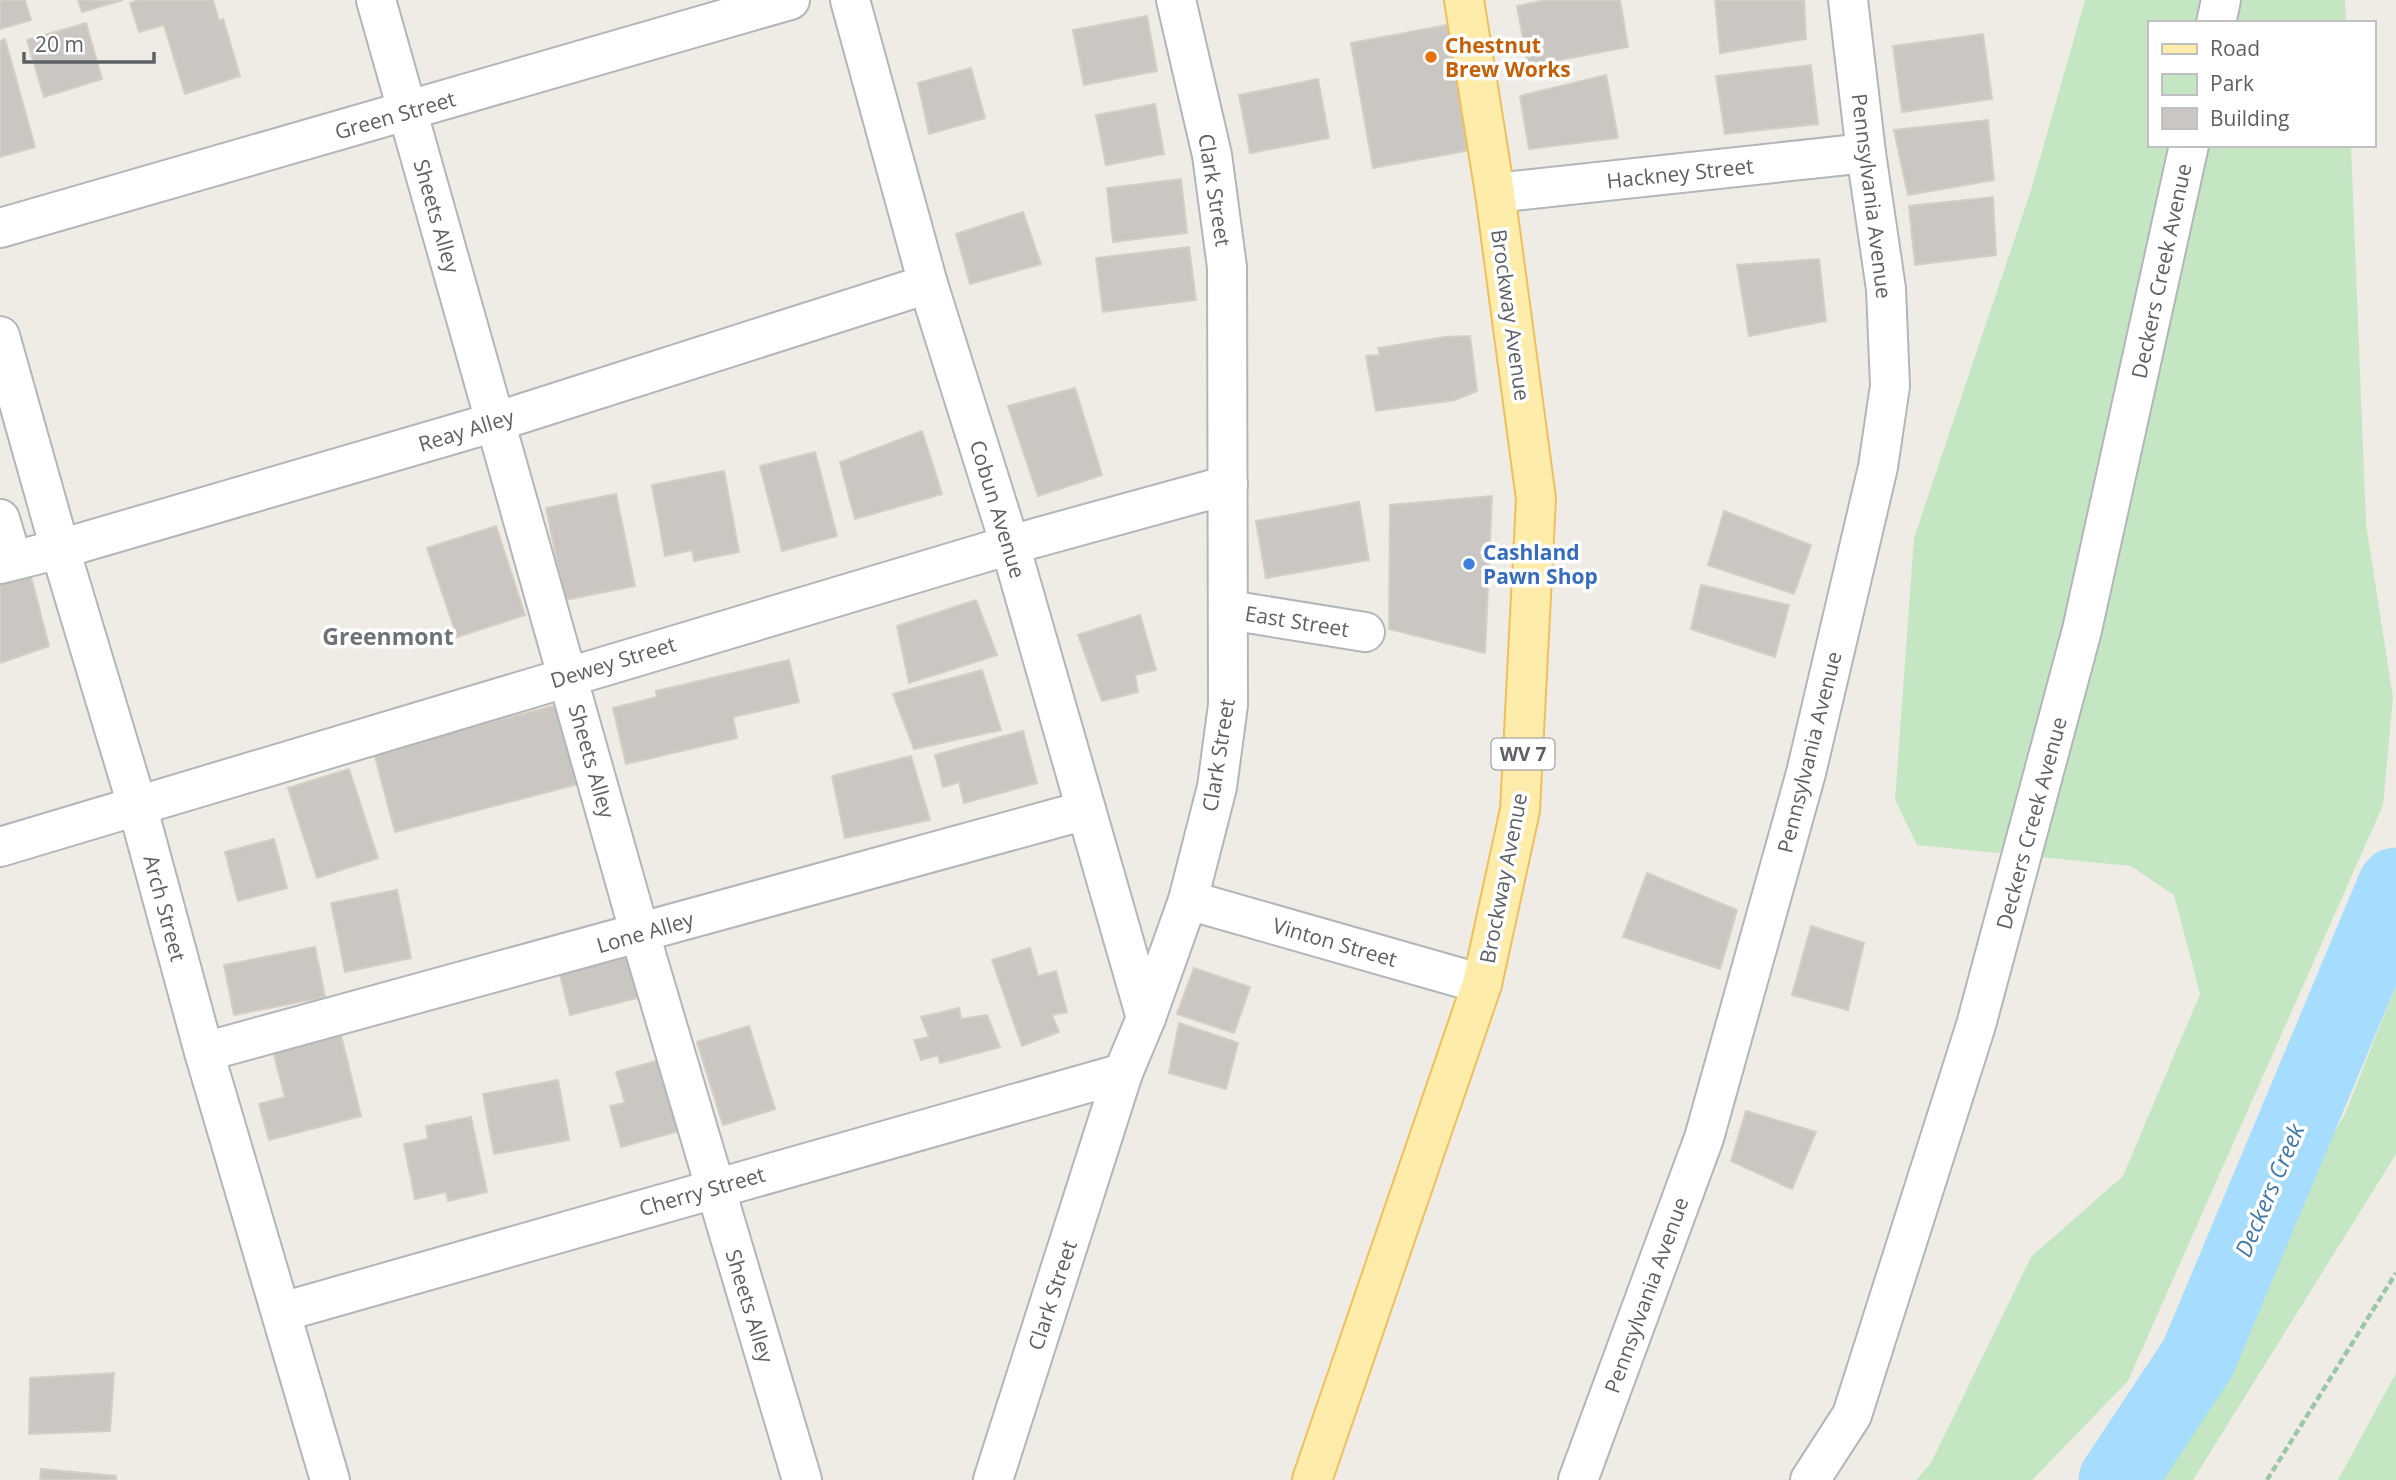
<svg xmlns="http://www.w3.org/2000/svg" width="2396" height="1480" viewBox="0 0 2396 1480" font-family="'Open Sans',sans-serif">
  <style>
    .green { fill: #c4e6c2 }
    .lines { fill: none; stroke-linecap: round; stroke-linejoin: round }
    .river { stroke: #a6dcfe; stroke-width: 77 }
    .building { fill: #cac7c2; stroke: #d4cec3; stroke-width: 2 }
    .minor-casing { stroke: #b2b6ba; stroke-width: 42 }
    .major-casing { stroke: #f0bf5d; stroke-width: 42 }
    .path { stroke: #9bc7a6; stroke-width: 4.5; stroke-dasharray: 7 3.5; stroke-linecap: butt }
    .minor { stroke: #fff; stroke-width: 38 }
    .major { stroke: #feecab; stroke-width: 38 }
    .food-dot { fill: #e8710a; stroke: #fff; stroke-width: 2.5 }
    .shop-dot { fill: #3f7fe0; stroke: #fff; stroke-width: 2.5 }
    .labels { text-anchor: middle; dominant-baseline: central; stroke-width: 7; stroke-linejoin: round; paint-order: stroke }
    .shield { fill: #fff; stroke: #8e9093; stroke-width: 2 }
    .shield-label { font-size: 19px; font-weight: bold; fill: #5d6165 }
    .food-label { font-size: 21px; font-weight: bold; fill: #c56008; stroke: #fff; text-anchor: start }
    .street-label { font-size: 21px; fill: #5d6165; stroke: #fff }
    .shop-label { font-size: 21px; font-weight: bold; fill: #366cbe; stroke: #fff; text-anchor: start }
    .neighbourhood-label { font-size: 23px; font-weight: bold; fill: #6e7377; stroke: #fff }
    .water-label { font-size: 23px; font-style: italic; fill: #4078a7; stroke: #fff }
  </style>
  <rect width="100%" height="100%" fill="#efece5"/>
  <g class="green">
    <path d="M2085 0H2345L2346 23H2149V145H2351L2366 524 2393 698 2383 805 2128 1381 2032 1480H1916L1931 1463 2031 1257 2123 1176 2200 994 2174 895 2131 866 1917 845 1895 800 1914 538 2031 190Z"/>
    <path d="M2396 985V1154L2193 1480H2125L2345 1114Z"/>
    <path d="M2396 1373V1480H2338Z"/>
  </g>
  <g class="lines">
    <path class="river" d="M2117 1480 2198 1358 2396 886"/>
  </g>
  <g class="building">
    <path d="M0 0H25L31 20 0 29Z"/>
    <path d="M78 0H123L82 12Z"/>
    <path d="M139 0H213L219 21 223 19 240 76 185 94 164 25 139 32 130 3Z"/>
    <path d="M1546 0H1620L1628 47 1528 66 1517 6Z"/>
    <path d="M1715 0H1804L1806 39 1720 53Z"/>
    <path d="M1147 16 1157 71 1084 85 1073 30Z"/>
    <path d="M86 23 102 79 44 97 27 40Z"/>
    <path d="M1453 24 1476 149 1373 168 1351 43Z"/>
    <path d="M1983 34 1992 99 1902 112 1893 46Z"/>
    <path d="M5 39 35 147 0 157V41Z"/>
    <path d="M1811 65 1818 124 1725 134 1716 76Z"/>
    <path d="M971 68 985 118 929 134 918 83Z"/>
    <path d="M1606 75 1618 138 1529 149 1520 96Z"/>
    <path d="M1318 79 1329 138 1250 153 1239 95Z"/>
    <path d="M1155 104 1164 154 1106 165 1096 115Z"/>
    <path d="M1988 120 1994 180 1908 195 1894 130Z"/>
    <path d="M1181 179 1187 233 1113 242 1107 188Z"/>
    <path d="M1993 197 1996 255 1915 265 1909 206Z"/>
    <path d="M1023 212 1041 264 970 284 956 234Z"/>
    <path d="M1189 247 1196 300 1103 312 1096 258Z"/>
    <path d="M1819 259 1826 321 1749 336 1737 265Z"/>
    <path d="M1470 336 1477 391 1455 400 1376 411 1366 356 1380 355 1378 348 1445 337Z"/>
    <path d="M1075 388 1102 475 1038 496 1008 406Z"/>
    <path d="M922 431 942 494 855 519 840 462Z"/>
    <path d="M815 452 837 536 782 551 760 466Z"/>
    <path d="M724 471 739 552 694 561 692 550 665 556 652 485Z"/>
    <path d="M616 494 635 586 565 600 546 508Z"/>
    <path d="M1492 496 1485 653 1389 629 1390 505Z"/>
    <path d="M1359 502 1369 560 1266 578 1256 521Z"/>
    <path d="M1724 511 1811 545 1794 594 1708 565Z"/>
    <path d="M496 526 525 615 457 637 427 548Z"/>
    <path d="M29 569 49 646 0 663V577Z"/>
    <path d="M1701 585 1789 605 1775 657 1691 629Z"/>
    <path d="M976 600 997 655 909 683 897 626Z"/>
    <path d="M1140 615 1156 670 1135 675 1138 692 1102 701 1078 635Z"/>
    <path d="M789 660 799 702 733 717 737 738 626 764 613 708 657 697 656 691Z"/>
    <path d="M982 670 1001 730 914 749 893 694Z"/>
    <path d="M557 705 578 784 395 832 374 753Z"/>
    <path d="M1023 731 1037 783 964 803 959 782 943 787 935 755Z"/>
    <path d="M911 756 930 820 845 838 832 776Z"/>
    <path d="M349 769 378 858 317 878 288 788Z"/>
    <path d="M274 839 287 888 238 901 225 852Z"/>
    <path d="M1647 873 1737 910 1720 969 1623 937Z"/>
    <path d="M397 890 411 958 345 972 331 903Z"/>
    <path d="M1811 926 1864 943 1848 1010 1792 995Z"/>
    <path d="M315 947 325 997 234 1015 224 965Z"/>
    <path d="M628 948 641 997 570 1015 558 967Z"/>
    <path d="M1030 948 1038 976 1056 971 1067 1012 1052 1015 1059 1032 1022 1046 992 960Z"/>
    <path d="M1194 968 1250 987 1234 1033 1177 1014Z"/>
    <path d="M959 1008 961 1019 987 1015 1000 1047 940 1063 938 1055 921 1060 914 1040 929 1037 921 1017Z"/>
    <path d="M1179 1023 1238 1043 1226 1089 1169 1073Z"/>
    <path d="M749 1026 775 1109 723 1125 697 1042Z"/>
    <path d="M339 1027 361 1116 269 1140 259 1104 285 1097 271 1044Z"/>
    <path d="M660 1060 679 1131 621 1147 610 1106 625 1103 616 1072Z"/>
    <path d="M558 1080 569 1140 494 1154 483 1094Z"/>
    <path d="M1746 1111 1816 1132 1792 1189 1731 1161Z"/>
    <path d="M471 1117 487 1192 448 1201 446 1192 415 1199 404 1144 428 1139 426 1126Z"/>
    <path d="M114 1373 110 1431 29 1434 30 1378Z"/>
    <path d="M41 1469 116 1476V1480H40Z"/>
  </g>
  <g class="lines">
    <defs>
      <g id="minor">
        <path d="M376 0 640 934 802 1480"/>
        <path d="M850 0 928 284 1010 545 1146 1018"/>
        <path d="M2216 23 2221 0"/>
        <path d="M1495 193 1866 153"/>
        <path d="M0 228 790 0"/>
        <path d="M0 336 60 549 137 805 204 1052 330 1480"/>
        <path d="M0 519 12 559"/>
        <path d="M0 564 60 549 495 422 928 284"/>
        <path d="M1229 610 1365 632"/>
        <path d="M0 847 1010 545 1228 485"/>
        <path d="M1188 900 1482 984"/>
        <path d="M204 1052 1086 810"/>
        <path d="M282 1312 1123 1073"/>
        <path d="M993 1480 1123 1073 1146 1018 1188 900 1217 787 1228 705 1227 267 1212 155 1176 0"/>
        <path d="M1578 1480 1704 1138 1806 773 1878 467 1890 386 1886 289 1866 153 1848 0"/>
        <path d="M1810 1480 1852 1415 1976 1025 2082 630 2189 145"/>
      </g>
      <path id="major" d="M1312 1480 1482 984 1520 810 1536 499 1495 193 1464 0"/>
    </defs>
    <use href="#minor" class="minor-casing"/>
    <use href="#major" class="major-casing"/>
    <path class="path" d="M2267 1480 2396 1273"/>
    <use href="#minor" class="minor"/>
    <use href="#major" class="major"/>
  </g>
  <circle class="food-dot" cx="1431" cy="57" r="7"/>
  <circle class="shop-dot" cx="1469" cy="564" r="7"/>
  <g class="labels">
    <rect class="shield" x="1491.5" y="738.5" width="63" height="31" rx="5"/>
    <g class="shield-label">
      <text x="1523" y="754">WV 7</text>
    </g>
    <g class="food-label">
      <text x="1445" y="45">Chestnut<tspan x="1445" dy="24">Brew Works</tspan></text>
    </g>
    <g class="street-label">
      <text transform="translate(395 115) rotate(-16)">Green Street</text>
      <text transform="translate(1680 173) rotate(-6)">Hackney Street</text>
      <text transform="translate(1215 190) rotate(81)">Clark Street</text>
      <text transform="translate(1872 196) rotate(83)">Pennsylvania Avenue</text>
      <text transform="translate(437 216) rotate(74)">Sheets Alley</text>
      <text transform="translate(2161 271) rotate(-78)">Deckers Creek Avenue</text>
      <text transform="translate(1511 315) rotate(82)">Brockway Avenue</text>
      <text transform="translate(466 430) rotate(-17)">Reay Alley</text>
      <text transform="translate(998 509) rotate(73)">Cobun Avenue</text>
      <text transform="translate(1297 621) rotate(9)">East Street</text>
      <text transform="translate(613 662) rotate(-17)">Dewey Street</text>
      <text transform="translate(1809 752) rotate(-76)">Pennsylvania Avenue</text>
      <text transform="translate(1218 755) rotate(-81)">Clark Street</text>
      <text transform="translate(592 761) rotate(74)">Sheets Alley</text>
      <text transform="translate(2031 823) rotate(-75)">Deckers Creek Avenue</text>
      <text transform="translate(1503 878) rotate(-79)">Brockway Avenue</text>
      <text transform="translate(165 908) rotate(75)">Arch Street</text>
      <text transform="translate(645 932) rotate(-16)">Lone Alley</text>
      <text transform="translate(1335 942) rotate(16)">Vinton Street</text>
      <text transform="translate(702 1191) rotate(-16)">Cherry Street</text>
      <text transform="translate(1052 1295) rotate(-72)">Clark Street</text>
      <text transform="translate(1646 1295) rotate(-70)">Pennsylvania Avenue</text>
      <text transform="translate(750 1306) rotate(73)">Sheets Alley</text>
    </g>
    <g class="shop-label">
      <text x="1483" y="552">Cashland<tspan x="1483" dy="24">Pawn Shop</tspan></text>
    </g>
    <g class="neighbourhood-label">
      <text x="388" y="636">Greenmont</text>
    </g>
    <g class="water-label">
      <text transform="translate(2269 1190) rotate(-67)">Deckers Creek</text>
    </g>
  </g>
  <rect x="2148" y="21" width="228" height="126" fill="#ffffff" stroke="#bec0c1" stroke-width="2"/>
  <rect x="2162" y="44" width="35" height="10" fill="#feecab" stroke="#bec0c1" stroke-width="2"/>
  <text x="2210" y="56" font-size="21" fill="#5d6165">Road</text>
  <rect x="2162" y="74" width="35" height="21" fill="#c4e6c2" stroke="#bec0c1" stroke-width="2"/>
  <text x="2210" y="91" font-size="21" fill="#5d6165">Park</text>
  <rect x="2162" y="108" width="35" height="21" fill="#cac7c2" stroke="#bec0c1" stroke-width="2"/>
  <text x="2210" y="126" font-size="21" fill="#5d6165">Building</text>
  <path d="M24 52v10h130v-10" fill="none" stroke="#5d6165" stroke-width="3.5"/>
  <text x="35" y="52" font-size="21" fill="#5d6165" stroke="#ffffff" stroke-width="5" paint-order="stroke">20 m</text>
</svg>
